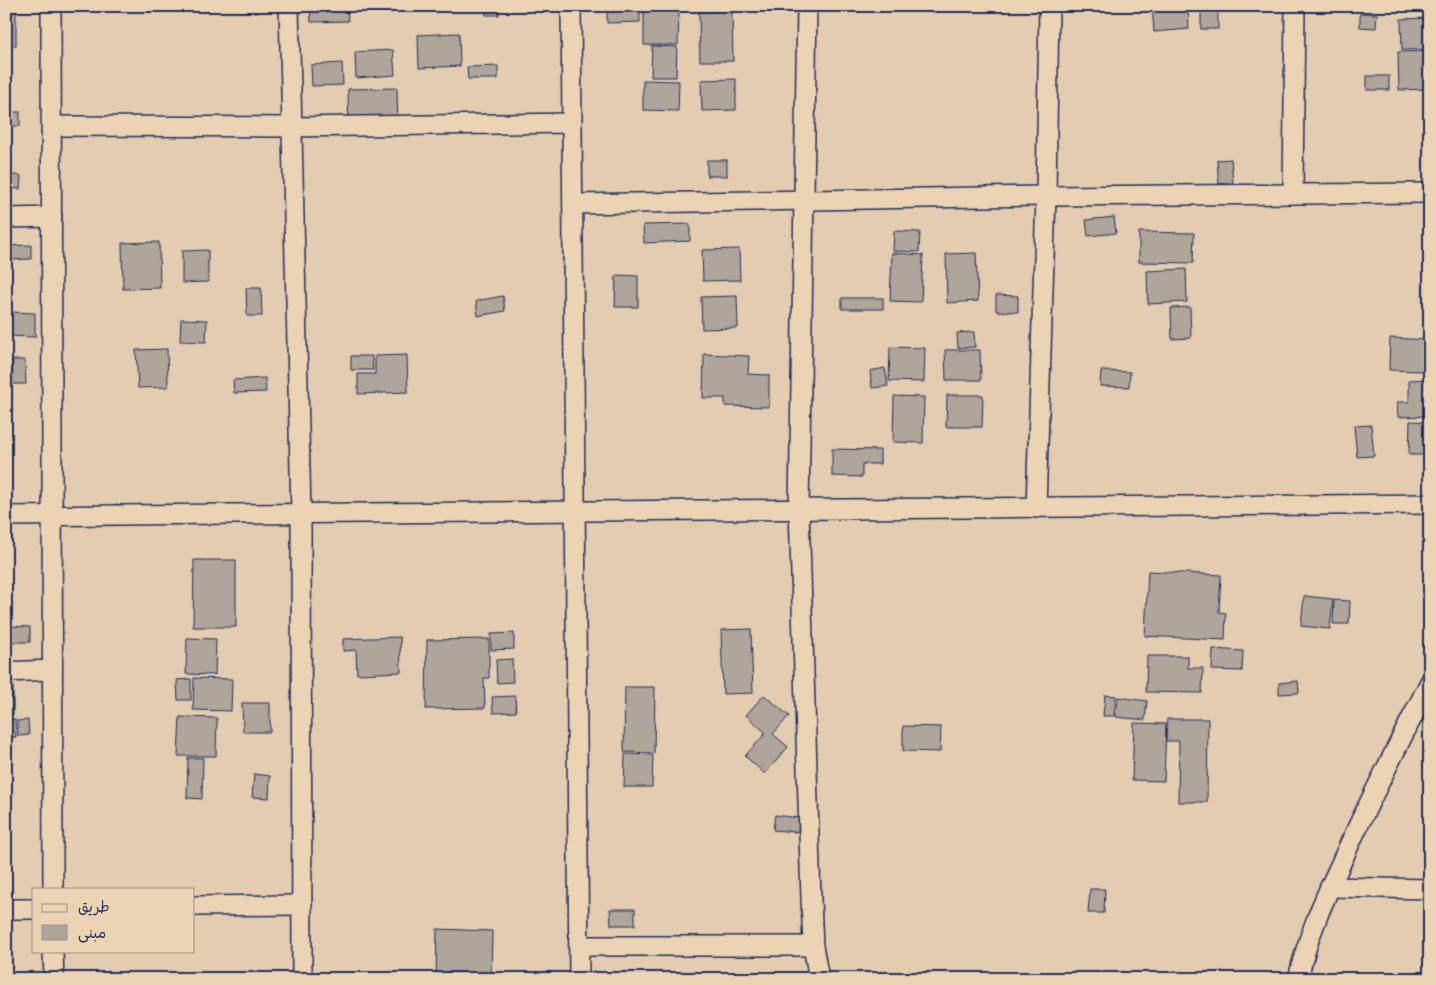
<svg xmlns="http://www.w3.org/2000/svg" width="1436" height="985" viewBox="0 0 1436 985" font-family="Mali,'Playpen Sans Arabic',sans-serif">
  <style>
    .building { fill: #b0a59b; stroke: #1b2f5e }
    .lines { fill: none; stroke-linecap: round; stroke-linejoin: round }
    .street-casing { stroke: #1b2f5e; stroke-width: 22 }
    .street { stroke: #ebd3b3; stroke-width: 19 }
  </style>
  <rect width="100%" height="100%" fill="#e3ccb0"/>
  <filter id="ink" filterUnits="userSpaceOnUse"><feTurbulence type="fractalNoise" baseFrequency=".02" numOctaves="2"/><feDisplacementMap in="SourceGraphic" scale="10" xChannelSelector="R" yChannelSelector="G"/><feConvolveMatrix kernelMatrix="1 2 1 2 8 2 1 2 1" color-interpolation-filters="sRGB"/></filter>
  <g filter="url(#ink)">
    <g class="building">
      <path d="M310 6H347L348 21 311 22Z"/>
      <path d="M485 6H499V15H486Z"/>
      <path d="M607 6H640V22L607 23Z"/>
      <path d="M1152 6H1188L1189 29 1154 32Z"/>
      <rect x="1201" y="6" width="17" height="23"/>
      <path d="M644 11 679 12 678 45H644Z"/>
      <path d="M732 11 733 61H700L699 12Z"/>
      <rect x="6" y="12" width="10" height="34"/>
      <path d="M1360 13 1377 14 1376 28 1360 27Z"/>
      <path d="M1430 18V49L1402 50 1401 19Z"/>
      <path d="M459 33 460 66 419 68 418 35Z"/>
      <path d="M652 46 677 47 676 77H651Z"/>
      <path d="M393 50 395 75 356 78 355 52Z"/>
      <path d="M1430 51V89L1399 90 1398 52Z"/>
      <path d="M342 63 343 85 312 86 311 65Z"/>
      <path d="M498 66V79H468L467 67Z"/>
      <rect x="1367" y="76" width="22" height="14"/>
      <path d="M736 79V110L702 111 701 80Z"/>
      <path d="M643 80 679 81 678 111 643 110Z"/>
      <path d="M397 88 398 130 349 132 348 89Z"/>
      <rect x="6" y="112" width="14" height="14"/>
      <path d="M1231 159 1233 183 1219 184 1217 160Z"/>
      <rect x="707" y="160" width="20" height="16"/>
      <path d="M6 174 21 176 20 189 6 188Z"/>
      <path d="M1114 217 1116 233 1088 236 1086 220Z"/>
      <path d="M690 224V241L644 243 643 225Z"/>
      <path d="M894 231 920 232 919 252 893 251Z"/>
      <path d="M1139 232 1194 233 1193 263 1139 262Z"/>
      <path d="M159 242 160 288 123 289 122 243Z"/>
      <path d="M31 245V259L6 260V246Z"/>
      <path d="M739 249 740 280 703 281 702 250Z"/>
      <path d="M208 250V282L182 283V251Z"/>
      <path d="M892 253 923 255 921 302 890 301Z"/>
      <path d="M976 253 978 301 947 303 946 254Z"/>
      <path d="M1186 269 1187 302 1148 304 1147 271Z"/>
      <path d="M616 275 638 276V307H615Z"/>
      <path d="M246 288H261L262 316H247Z"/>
      <path d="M996 295 1018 296V312L996 311Z"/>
      <path d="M503 296 505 311 478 316 476 301Z"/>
      <path d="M737 296 738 328 702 329 701 297Z"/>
      <rect x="842" y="298" width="41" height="11"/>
      <path d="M1190 307 1191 338 1172 339 1171 308Z"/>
      <path d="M8 312 35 313V337L7 336Z"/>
      <path d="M181 319 207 320 206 342 180 341Z"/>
      <path d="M974 332 975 347 958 348 957 333Z"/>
      <path d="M1390 338 1430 340V353H1424V371L1389 370Z"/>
      <path d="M890 347 925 348 924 382 889 381Z"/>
      <path d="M167 349 168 387 138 388 136 350Z"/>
      <path d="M945 350H980L981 380H946Z"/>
      <path d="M704 354 749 356 748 374 769 375V407L725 406V398H703Z"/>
      <path d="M407 355 408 392 358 394V374H375V356Z"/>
      <path d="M351 356H372L373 370H351Z"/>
      <path d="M12 360H25L26 384H13Z"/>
      <path d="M885 368 888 386 872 388 870 371Z"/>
      <path d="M1101 371 1130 372 1129 387 1100 386Z"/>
      <path d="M265 378 266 392 234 393 233 380Z"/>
      <path d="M1430 379V416L1398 417 1397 402H1409V380Z"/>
      <rect x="6" y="382" width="6" height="16"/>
      <path d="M947 395H983L982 427H946Z"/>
      <path d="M894 396 924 397 923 443 893 442Z"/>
      <path d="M1410 421 1430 422V455H1409Z"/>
      <path d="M1371 425 1374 456 1357 457 1354 426Z"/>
      <path d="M832 449 880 450V464H862V477L832 476Z"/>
      <path d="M194 560H236V627H193Z"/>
      <path d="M1148 571 1221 575 1219 612 1226 613 1225 640 1145 636Z"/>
      <path d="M1304 596 1333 599 1330 629 1301 626Z"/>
      <path d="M1334 600 1350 601 1349 624H1333Z"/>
      <path d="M6 626 30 627V642H6Z"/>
      <path d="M751 629 753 693 723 694 721 630Z"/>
      <path d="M514 633V649L491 650V634Z"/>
      <path d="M400 637 401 672 357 674 356 650 343 651V639Z"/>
      <path d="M187 638 216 639 215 675 186 674Z"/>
      <path d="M489 639V678H484L485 708 426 709 427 640Z"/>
      <path d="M1213 649 1243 651 1242 671 1212 670Z"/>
      <path d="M1147 656H1188V668H1203L1202 693 1146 692Z"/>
      <path d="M512 659 513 682 497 683 496 660Z"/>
      <path d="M194 678 232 679 231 711 193 710Z"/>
      <path d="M191 679V700H178L177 680Z"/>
      <path d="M1298 681 1299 693 1279 694V683Z"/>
      <rect x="6" y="685" width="7" height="29"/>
      <path d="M625 687H655L654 753 624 752Z"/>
      <path d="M764 695 789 716 773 734 788 747 765 774 745 756 766 733 746 715Z"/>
      <path d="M1105 695 1116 696 1114 716H1103Z"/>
      <path d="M515 696 516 712 493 713 492 697Z"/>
      <path d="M1118 697 1147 701 1145 720 1116 717Z"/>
      <path d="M242 703H270V732H243Z"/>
      <path d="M180 717 217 718 216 756H178Z"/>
      <path d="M15 719 16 737H6V720Z"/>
      <path d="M1167 719H1208L1207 802H1178L1179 741H1166Z"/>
      <path d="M28 720 29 735 18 736 17 721Z"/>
      <path d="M1134 723 1166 724 1164 781 1132 780Z"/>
      <path d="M903 726 941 727 940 752 903 751Z"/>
      <path d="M625 754 653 755 652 787H624Z"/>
      <path d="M188 758H203L202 799 187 798Z"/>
      <path d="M254 774 270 776 269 798 252 797Z"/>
      <path d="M775 815 799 818 798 832 773 830Z"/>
      <path d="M1090 889H1105L1104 913H1088Z"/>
      <path d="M610 909H635V925H611Z"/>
      <path d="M437 929 492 931 491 979H436Z"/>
      <rect x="713" y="976" width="36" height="3"/>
      <rect x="751" y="976" width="28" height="3"/>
    </g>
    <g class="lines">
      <defs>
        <g id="street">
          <path d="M51 6 53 889"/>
          <path d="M289 6 301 513 302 979"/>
          <path d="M571 6 579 979"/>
          <path d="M807 6 799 509 811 899 813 946 819 979"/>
          <path d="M53 126 292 127 572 123"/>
          <path d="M1293 194 1295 6"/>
          <path d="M573 204 1046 196 1430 193"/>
          <path d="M6 218 52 217"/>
          <path d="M1036 508 1046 196 1049 6"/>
          <path d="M6 516 1430 504"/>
          <path d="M6 672 51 670"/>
          <path d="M1330 887 1430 889"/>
          <path d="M194 906 302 905"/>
          <path d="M6 909H34"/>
          <path d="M579 946H813"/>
          <path d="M53 951 54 979"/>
          <path d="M1298 979C1307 938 1324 899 1342 861 1369 800 1400 742 1430 682"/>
        </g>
      </defs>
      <use href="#street" class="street-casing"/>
      <use href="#street" class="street"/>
    </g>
  </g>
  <rect width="1436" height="985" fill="none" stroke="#ebd3b3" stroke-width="25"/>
  <rect x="12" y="12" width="1411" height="960" fill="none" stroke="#1b2f5e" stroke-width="2" filter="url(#ink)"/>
  <rect x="32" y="888" width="162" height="65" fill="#ebd3b3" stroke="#989191"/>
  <rect x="42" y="904" width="25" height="8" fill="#ebd3b3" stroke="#989191"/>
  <text x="78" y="912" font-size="15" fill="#1b2f5e">طريق</text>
  <rect x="42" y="925" width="25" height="15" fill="#b0a59b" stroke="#989191"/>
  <text x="78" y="938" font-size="15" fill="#1b2f5e">مبنى</text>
</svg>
